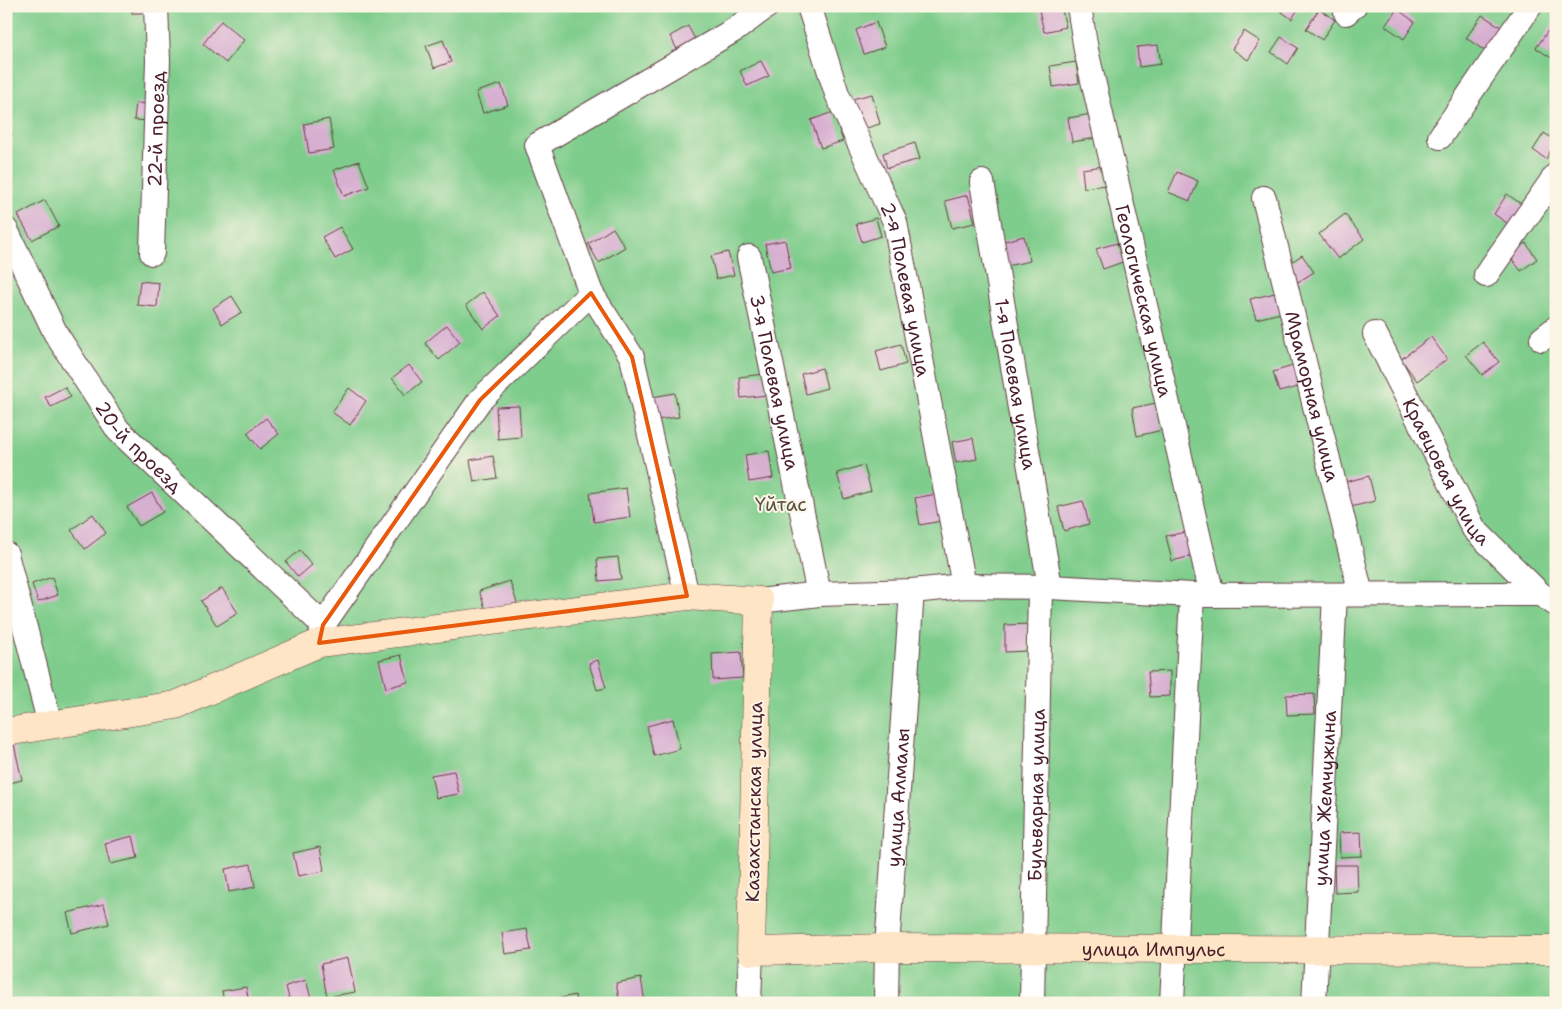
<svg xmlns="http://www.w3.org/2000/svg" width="1562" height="1009" viewBox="0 0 1562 1009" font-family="'Shantell Sans',sans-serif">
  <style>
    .green { fill: #7fcd8c; stroke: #64765c }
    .building { fill: #d7afd1 }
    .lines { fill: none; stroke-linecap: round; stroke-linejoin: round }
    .street-casing { stroke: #643d44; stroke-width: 26 }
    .secondary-casing { stroke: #643d44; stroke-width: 29 }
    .street { stroke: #fff; stroke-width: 24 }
    .secondary { stroke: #fde5c5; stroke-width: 28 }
    .marked { fill: none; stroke: #e8590c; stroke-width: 4; stroke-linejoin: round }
    .labels { text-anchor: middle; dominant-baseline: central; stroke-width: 4; stroke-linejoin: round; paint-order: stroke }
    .street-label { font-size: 19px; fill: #4a1f2b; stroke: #fcf5e5 }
    .park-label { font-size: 19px; fill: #5a5348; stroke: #fcf5e5 }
  </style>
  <rect width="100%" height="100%" fill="#fcf5e5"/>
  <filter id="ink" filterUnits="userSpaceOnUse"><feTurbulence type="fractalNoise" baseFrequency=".02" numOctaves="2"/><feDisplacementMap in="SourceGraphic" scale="10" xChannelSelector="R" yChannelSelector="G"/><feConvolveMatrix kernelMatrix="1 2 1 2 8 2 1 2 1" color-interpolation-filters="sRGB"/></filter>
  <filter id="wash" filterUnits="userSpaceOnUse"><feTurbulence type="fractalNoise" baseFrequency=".0096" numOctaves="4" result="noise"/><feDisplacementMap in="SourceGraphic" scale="20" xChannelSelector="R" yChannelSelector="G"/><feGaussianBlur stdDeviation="1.12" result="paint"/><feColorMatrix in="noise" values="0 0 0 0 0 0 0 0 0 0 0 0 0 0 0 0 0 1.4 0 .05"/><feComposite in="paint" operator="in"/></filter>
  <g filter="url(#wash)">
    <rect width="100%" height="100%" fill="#f7ead3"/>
    <rect class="green" x="6" y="6" width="1550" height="997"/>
    <g id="blocks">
      <g class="building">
        <rect x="132" y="6" width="17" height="7"/>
        <path d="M1038 6H1061L1066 27 1044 32Z"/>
        <path d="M1273 6H1300L1292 19Z"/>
        <path d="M1319 9 1335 20 1322 40 1306 29Z"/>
        <path d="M1397 9 1415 22 1404 39 1385 26Z"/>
        <path d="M1482 15 1501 27 1485 51 1466 38Z"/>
        <path d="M221 21 244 40 226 63 203 44Z"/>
        <path d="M876 22 885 47 864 54 856 30Z"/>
        <path d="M1552 25 1556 27V61L1536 48Z"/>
        <path d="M688 26 697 43 679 53 670 36Z"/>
        <path d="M1244 31 1260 41 1248 60 1232 49Z"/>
        <path d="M1281 37 1298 48 1288 64 1271 52Z"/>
        <path d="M443 40 451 62 434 68 426 46Z"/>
        <path d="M1158 45 1161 64 1139 67 1137 47Z"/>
        <path d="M761 61 769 76 747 86 740 71Z"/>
        <path d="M1076 62 1079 83 1053 87 1050 66Z"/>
        <path d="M501 84 508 105 483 113 476 92Z"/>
        <path d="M872 94 880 124 860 130 852 99Z"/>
        <path d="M136 103 152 104 151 121 134 120Z"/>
        <path d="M833 112 843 141 821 148 811 120Z"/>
        <path d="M1092 114 1096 138 1072 142 1068 118Z"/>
        <path d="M329 119 334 149 309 153 304 124Z"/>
        <path d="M6 123 12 134 6 138Z"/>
        <path d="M1544 133 1556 141 1546 159 1533 150Z"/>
        <path d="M915 143 920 159 887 168 883 153Z"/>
        <path d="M359 161 369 187 344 196 334 170Z"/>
        <path d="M1103 166 1106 185 1084 188 1082 169Z"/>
        <path d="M1177 172 1198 181 1190 201 1168 192Z"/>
        <path d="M1507 194 1524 206 1511 226 1494 214Z"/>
        <path d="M968 195 975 223 952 228 945 201Z"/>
        <path d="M45 200 59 226 32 240 18 215Z"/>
        <path d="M1345 214 1364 239 1338 259 1319 234Z"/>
        <path d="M876 218 881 236 862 242 856 224Z"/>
        <path d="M340 227 353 249 335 259 322 237Z"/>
        <path d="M613 228 625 247 599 263 588 244Z"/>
        <path d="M1024 236 1030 261 1007 266 1001 242Z"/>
        <path d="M785 240 791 268 771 272 765 244Z"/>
        <path d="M1117 243 1123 262 1103 269 1096 249Z"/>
        <path d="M1526 243 1537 259 1521 271 1509 255Z"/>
        <path d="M728 252 734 275 716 279 711 256Z"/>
        <path d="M1302 255 1314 272 1298 282 1287 265Z"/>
        <path d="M140 281 159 283 157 307 137 305Z"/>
        <path d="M483 292 500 316 483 329 466 305Z"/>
        <path d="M1275 293 1281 313 1256 319 1250 299Z"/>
        <path d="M232 296 242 312 222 324 213 308Z"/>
        <path d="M447 325 460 342 439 360 425 343Z"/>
        <path d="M1431 337 1447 359 1417 381 1401 359Z"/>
        <path d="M1483 342 1499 362 1482 375 1466 355Z"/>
        <path d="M901 344 906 364 881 371 876 351Z"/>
        <path d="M409 365 422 382 405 395 392 378Z"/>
        <path d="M1296 365 1302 386 1279 392 1273 372Z"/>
        <path d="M822 368 827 388 806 394 801 374Z"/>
        <path d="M764 374 767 395 741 398 739 377Z"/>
        <path d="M65 387 71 397 51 407 45 397Z"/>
        <path d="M349 388 366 401 350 425 332 412Z"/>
        <path d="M675 393 679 417 656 420 652 397Z"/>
        <path d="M1156 403 1162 430 1137 436 1132 408Z"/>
        <path d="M519 406 521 437 498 439 496 407Z"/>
        <path d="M266 418 279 434 260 449 247 433Z"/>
        <path d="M973 438 977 459 956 463 952 442Z"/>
        <path d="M769 451 773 478 749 482 745 455Z"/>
        <path d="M493 456 497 478 474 482 470 460Z"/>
        <path d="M864 465 871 491 844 499 837 473Z"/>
        <path d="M1369 476 1375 501 1351 507 1345 482Z"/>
        <path d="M626 488 630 517 594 522 590 493Z"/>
        <path d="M152 493 163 512 139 526 127 507Z"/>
        <path d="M936 494 941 521 920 525 915 498Z"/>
        <path d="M1083 501 1089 524 1064 531 1058 507Z"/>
        <path d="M93 514 106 533 85 549 71 530Z"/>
        <path d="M1186 532 1192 556 1172 561 1166 536Z"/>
        <path d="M300 550 312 565 298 577 286 562Z"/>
        <path d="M618 557 621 579 599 581 597 559Z"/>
        <path d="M52 577 58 595 38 602 32 584Z"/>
        <path d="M510 581 517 603 487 613 479 591Z"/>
        <path d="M222 588 238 613 217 626 201 601Z"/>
        <path d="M1028 624V651L1005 652V625Z"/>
        <path d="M741 652 743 678 713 680 712 654Z"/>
        <path d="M401 655 408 682 386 688 379 660Z"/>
        <path d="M598 660 606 688 597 690 589 663Z"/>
        <path d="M1170 671V696L1150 697 1148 672Z"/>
        <path d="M1314 694 1315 714 1287 715 1286 695Z"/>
        <path d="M673 719 680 749 654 756 647 726Z"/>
        <path d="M13 740 22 780 6 784V742Z"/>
        <path d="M454 771 459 794 436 798 431 775Z"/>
        <path d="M1361 832 1362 856 1340 857 1339 833Z"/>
        <path d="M133 836 138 858 110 864 105 843Z"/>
        <path d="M320 847 324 871 298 876 293 853Z"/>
        <path d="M251 864 255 887 229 892 225 869Z"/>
        <path d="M1334 865H1357L1358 892 1335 893Z"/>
        <path d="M104 904 109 924 72 933 67 913Z"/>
        <path d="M527 929 531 950 505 954 502 933Z"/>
        <path d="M348 958 355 992 327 997 321 964Z"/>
        <path d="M641 978 645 1003H620L616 983Z"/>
        <path d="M306 980 312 1002 290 1003 286 986Z"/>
        <path d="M246 987 249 1003H224L222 991Z"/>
        <path d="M575 995 576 1003H553L552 1000Z"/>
      </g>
    </g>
  </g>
  <g filter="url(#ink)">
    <use href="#blocks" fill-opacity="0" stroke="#643d44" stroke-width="1"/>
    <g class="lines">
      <defs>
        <g id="street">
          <path id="s1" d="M809 6 837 94 895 222 964 586"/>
          <path id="s2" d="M1079 6 1086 50 1212 595"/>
          <path d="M1346 13 1354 6"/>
          <path d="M1440 137 1530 6"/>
          <path id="s3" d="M982 182 1050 587"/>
          <path id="s4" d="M1264 198 1361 594"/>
          <path id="s5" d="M6 230 56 334 118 430 323 625"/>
          <path id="s6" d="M152 253 158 60 156 6"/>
          <path id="s7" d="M749 257 819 594"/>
          <path d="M1486 275 1556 175"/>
          <path id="s8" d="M1375 334 1474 529 1540 594"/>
          <path d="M1542 339 1556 328"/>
          <path d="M6 554 50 725"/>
          <path d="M687 596 632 357 591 293 537 145 736 29 767 6"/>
          <path d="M759 601 819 594 912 591 964 586 1050 587 1192 595 1540 594 1556 604"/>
          <path d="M320 639 323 625 480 400 591 293"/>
          <path d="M749 1003 751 951"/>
          <path id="s9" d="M886 1003 887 948 912 591"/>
          <path id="s10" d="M1032 1003 1040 588"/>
          <path d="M1172 1003 1192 595"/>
          <path id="s11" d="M1314 1003 1335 595"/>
        </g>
        <g id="secondary">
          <path id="s12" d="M6 732 176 705 319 643 687 596 759 601 751 951 887 948 1556 950"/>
        </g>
      </defs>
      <use href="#street" class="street-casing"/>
      <use href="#secondary" class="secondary-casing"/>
      <use href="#street" class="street"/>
      <use href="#secondary" class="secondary"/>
    </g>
  </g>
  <path class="marked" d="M591 293 632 357 687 596 319 643 323 625 480 400Z"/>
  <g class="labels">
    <g class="street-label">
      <text stroke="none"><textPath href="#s6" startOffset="124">22-й проезд</textPath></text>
      <text stroke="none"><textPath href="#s1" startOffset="301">2-я Полевая улица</textPath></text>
      <text stroke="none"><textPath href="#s2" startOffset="302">Геологическая улица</textPath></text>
      <text stroke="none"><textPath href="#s7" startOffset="128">3-я Полевая улица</textPath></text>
      <text stroke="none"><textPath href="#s3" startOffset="205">1-я Полевая улица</textPath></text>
      <text stroke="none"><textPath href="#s4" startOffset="204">Мраморная улица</textPath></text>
      <text stroke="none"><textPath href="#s5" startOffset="256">20-й проезд</textPath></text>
      <text stroke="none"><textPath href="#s8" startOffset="155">Кравцовая улица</textPath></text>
      <text stroke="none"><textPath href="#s10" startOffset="208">Бульварная улица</textPath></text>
      <text stroke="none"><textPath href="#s9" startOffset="206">улица Алмалы</textPath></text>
      <text stroke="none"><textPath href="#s11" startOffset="205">улица Жемчужина</textPath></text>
      <text transform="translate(754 802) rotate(-89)">Казахстанская улица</text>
      <text stroke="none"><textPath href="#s12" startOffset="1524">улица Импульс</textPath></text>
    </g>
    <g class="park-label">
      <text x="781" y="504">Үйтас</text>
    </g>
  </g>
  <rect width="1562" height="1009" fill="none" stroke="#fcf5e5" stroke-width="25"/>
</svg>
